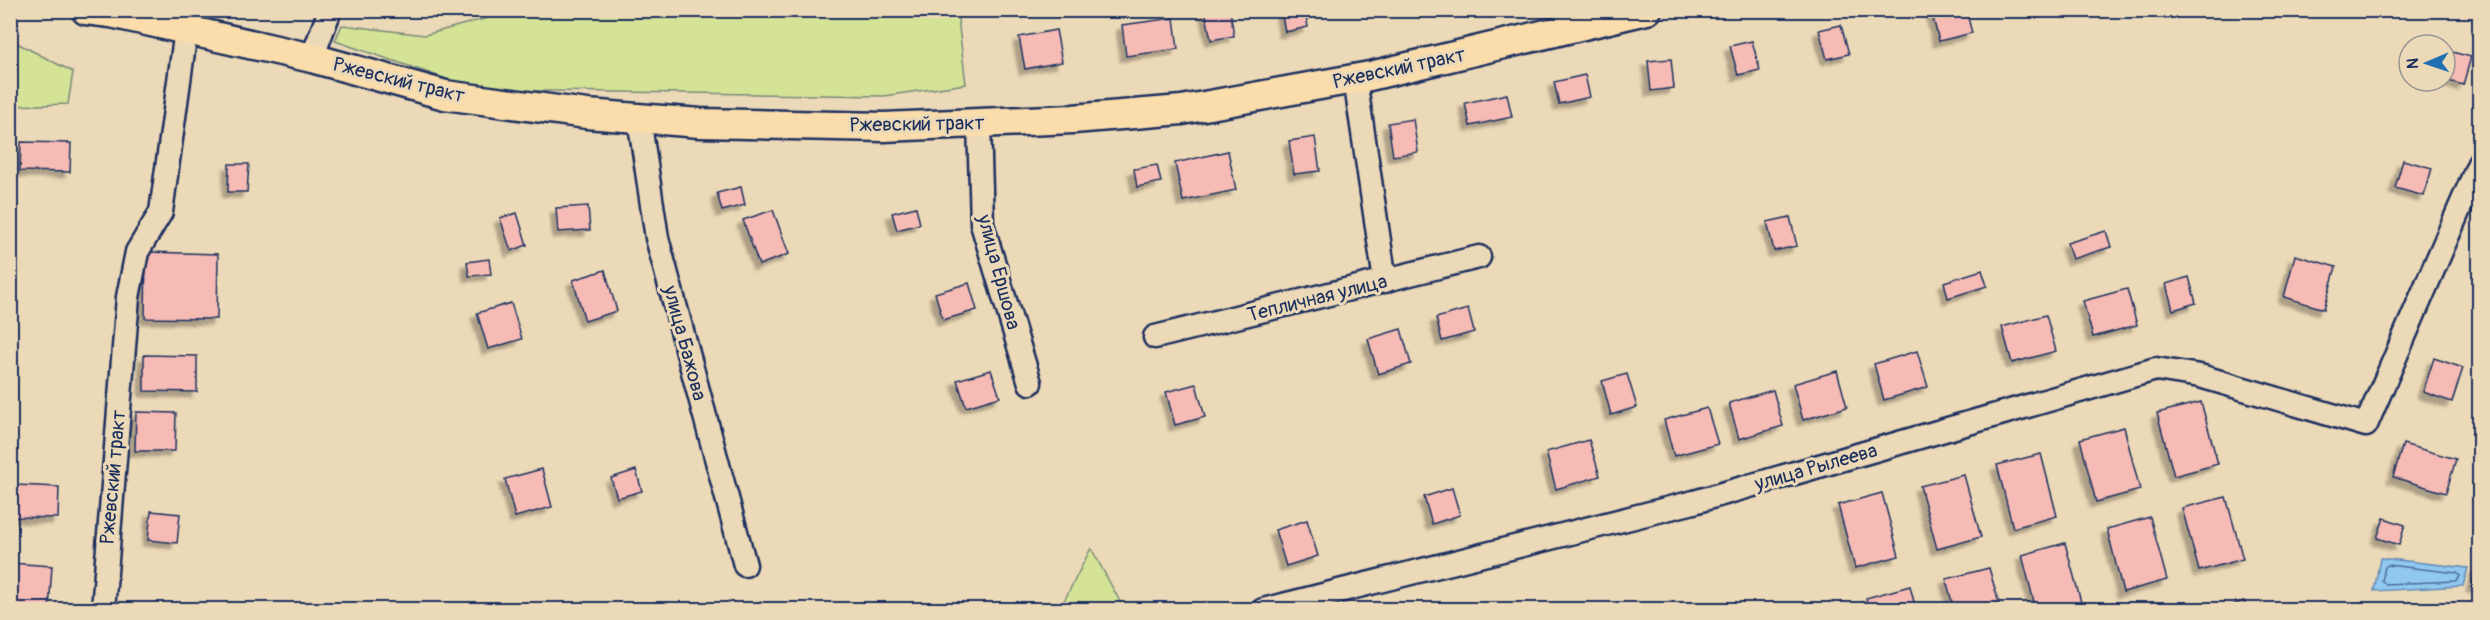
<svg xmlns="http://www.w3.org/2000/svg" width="2490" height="620" viewBox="0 0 2490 620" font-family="Pangolin,sans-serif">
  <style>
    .green { fill: #d4e396; stroke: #78897a; stroke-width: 1.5 }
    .water { fill: #91c8f0; stroke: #628bb6; stroke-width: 1.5 }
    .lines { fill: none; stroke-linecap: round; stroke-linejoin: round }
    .shore { stroke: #4a6c98; stroke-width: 1.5 }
    .building { fill: #f6bbb4; stroke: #1b2f5e; stroke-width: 1.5; filter: url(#shadow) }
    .minor-casing { stroke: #1b2f5e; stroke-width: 27 }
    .major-casing { stroke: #1b2f5e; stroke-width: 33 }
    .minor { stroke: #ecd9b7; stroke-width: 22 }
    .major { stroke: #fbddab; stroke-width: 28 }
    .labels { text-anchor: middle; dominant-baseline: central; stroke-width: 6; stroke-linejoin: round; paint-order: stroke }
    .street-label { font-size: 20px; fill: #1b2f5e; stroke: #ecd9b7 }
  </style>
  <defs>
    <filter id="shadow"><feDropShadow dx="-5.5" dy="5.5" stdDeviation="1.5" flood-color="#0004"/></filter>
  </defs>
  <rect width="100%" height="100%" fill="#ecd9b7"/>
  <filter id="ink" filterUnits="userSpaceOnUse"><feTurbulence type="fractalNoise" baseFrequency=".0167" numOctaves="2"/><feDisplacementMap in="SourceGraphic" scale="12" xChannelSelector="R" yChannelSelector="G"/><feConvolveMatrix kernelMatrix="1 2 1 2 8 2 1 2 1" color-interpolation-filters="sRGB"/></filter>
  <g filter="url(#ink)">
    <g class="green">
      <path d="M513 11H957L966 84 884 96 479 90 335 41 342 25 425 35Z"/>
      <path d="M11 40 73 72 68 104 11 106Z"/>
      <path d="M1091 548 1124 609H1060Z"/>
    </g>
    <path class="water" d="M2380 558 2468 568 2463 586 2374 591Z"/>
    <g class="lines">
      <path class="shore" d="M2388 565 2457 573 2460 576 2457 581 2385 584 2382 581 2385 567Z"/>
    </g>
    <g class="building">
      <path d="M1205 10H1230L1234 36 1211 40Z"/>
      <path d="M1281 10H1305L1308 27 1285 32Z"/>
      <path d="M1931 10H1966L1972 33 1939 41Z"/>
      <path d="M1174 18 1178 49 1126 56 1122 25Z"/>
      <path d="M1841 25 1849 54 1827 59 1819 30Z"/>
      <path d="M1056 30 1062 62 1025 69 1019 37Z"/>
      <path d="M1752 41 1760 70 1738 75 1730 46Z"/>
      <path d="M2445 50 2471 57 2463 85 2445 80Z"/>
      <path d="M1671 59 1674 88 1651 91 1648 61Z"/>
      <path d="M1585 75 1590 97 1559 104 1554 82Z"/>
      <path d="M1507 94 1512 117 1470 126 1465 103Z"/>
      <path d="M1413 119 1418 152 1393 156 1388 123Z"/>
      <path d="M1315 137 1320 171 1294 174 1289 141Z"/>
      <path d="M21 142 71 143 70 172 20 171Z"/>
      <path d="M1228 151 1236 190 1183 201 1175 163Z"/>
      <path d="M2403 160 2432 168 2424 196 2395 188Z"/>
      <path d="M229 164H249L247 192H228Z"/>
      <path d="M1157 165 1161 182 1137 187 1134 169Z"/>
      <path d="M741 187 745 205 722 211 717 193Z"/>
      <path d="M588 206 590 230 558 232 556 208Z"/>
      <path d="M916 207 920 224 897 230 892 213Z"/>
      <path d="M773 210 789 254 759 265 743 220Z"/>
      <path d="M517 213 527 245 511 251 500 218Z"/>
      <path d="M1790 217 1797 246 1774 251 1767 222Z"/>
      <path d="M2106 231 2111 247 2072 259 2067 243Z"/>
      <path d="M146 252 218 254 217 319 145 318Z"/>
      <path d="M2295 255 2336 267 2324 309 2284 297Z"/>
      <path d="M489 259 491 274 469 276 467 262Z"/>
      <path d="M605 270 617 311 585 321 573 280Z"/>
      <path d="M1982 270 1987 286 1948 298 1944 282Z"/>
      <path d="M2189 277 2196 303 2173 310 2166 284Z"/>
      <path d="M969 283 977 310 943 320 935 293Z"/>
      <path d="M2127 289 2137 325 2093 337 2083 301Z"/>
      <path d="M511 303 522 339 488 349 477 313Z"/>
      <path d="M1468 309 1474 332 1442 341 1436 318Z"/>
      <path d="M2046 315 2056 351 2012 363 2002 327Z"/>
      <path d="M1401 329 1411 364 1378 374 1368 339Z"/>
      <path d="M1917 351 1928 387 1884 400 1874 364Z"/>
      <path d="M144 355 197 356V392L144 391Z"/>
      <path d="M2434 358 2463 368 2452 402 2423 392Z"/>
      <path d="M991 370 1000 397 966 407 957 380Z"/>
      <path d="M1837 371 1847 407 1803 420 1793 384Z"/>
      <path d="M1627 374 1637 407 1611 415 1602 381Z"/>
      <path d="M1196 384 1205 417 1175 425 1166 392Z"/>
      <path d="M1773 390 1783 426 1739 439 1729 403Z"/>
      <path d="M2201 402 2218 464 2174 476 2157 413Z"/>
      <path d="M1707 408 1718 444 1674 456 1664 420Z"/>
      <path d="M136 412 176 413 175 451H135Z"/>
      <path d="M2124 427 2140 490 2096 502 2080 439Z"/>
      <path d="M1589 440 1600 476 1556 489 1546 452Z"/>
      <path d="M2403 444 2456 459 2446 493 2393 477Z"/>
      <path d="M2041 454 2057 516 2013 528 1997 465Z"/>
      <path d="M542 469 552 507 515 517 505 479Z"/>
      <path d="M636 470 642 491 617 498 611 478Z"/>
      <path d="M1964 475 1981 537 1937 549 1920 486Z"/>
      <path d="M16 485 59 487 58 518 14 517Z"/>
      <path d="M1452 488 1460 515 1432 524 1424 497Z"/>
      <path d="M1882 493 1899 556 1855 568 1838 505Z"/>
      <path d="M2226 497 2243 559 2199 571 2182 508Z"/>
      <path d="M151 511 180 514 177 543 148 540Z"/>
      <path d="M2150 517 2167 580 2123 592 2107 529Z"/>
      <path d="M2384 518 2405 525 2399 545 2377 538Z"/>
      <path d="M1307 520 1318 556 1286 566 1275 530Z"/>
      <path d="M2065 543 2082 606 2068 610H2036L2022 555Z"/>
      <path d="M10 563 52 566 49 610H10Z"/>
      <path d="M1989 568 2001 610H1954L1946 579Z"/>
      <path d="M2476 568 2480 569V588L2472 587Z"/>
      <path d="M1910 586 1916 610H1869L1866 598Z"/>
      <path d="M2244 601 2247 610H2218Z"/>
    </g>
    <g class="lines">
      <defs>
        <g id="minor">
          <path d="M312 58 330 10"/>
          <path d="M1355 79 1385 281"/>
          <path d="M639 118 657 238 745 565"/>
          <path d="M979 123 982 224 1030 383"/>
          <path d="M1155 337 1479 257"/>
          <path d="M103 610 128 297 137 252 161 212 186 30"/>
          <path d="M1263 610 1694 502 2156 369 2200 376 2366 425 2480 161"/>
        </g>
        <path id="major" d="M86 10 111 13 312 58 445 95 587 114 700 123 884 127 1073 119 1182 110 1370 76 1647 10"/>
      </defs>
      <use href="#minor" class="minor-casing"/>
      <use href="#major" class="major-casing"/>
      <use href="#minor" class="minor"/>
      <use href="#major" class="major"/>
    </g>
  </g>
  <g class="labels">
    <g class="street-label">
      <text transform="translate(1399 68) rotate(-12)">Ржевский тракт</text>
      <text transform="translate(399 80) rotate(14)">Ржевский тракт</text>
      <text transform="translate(917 124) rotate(-1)">Ржевский тракт</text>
      <text transform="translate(999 272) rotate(75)">улица Ершова</text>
      <text transform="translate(1317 298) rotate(-14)">Тепличная улица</text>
      <text transform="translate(685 343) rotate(75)">улица Бажова</text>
      <text transform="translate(1816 467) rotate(-16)">улица Рылеева</text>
      <text transform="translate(113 477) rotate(-85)">Ржевский тракт</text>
    </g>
  </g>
  <rect width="2490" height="620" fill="none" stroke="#ecd9b7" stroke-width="36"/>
  <rect x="18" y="18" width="2454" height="584" fill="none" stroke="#1b2f5e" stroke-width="2" filter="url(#ink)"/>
  <g transform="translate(2427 63) rotate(268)"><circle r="28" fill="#ecd9b7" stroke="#989593" stroke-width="1.5"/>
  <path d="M0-4.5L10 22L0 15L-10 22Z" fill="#1f6fb2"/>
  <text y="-9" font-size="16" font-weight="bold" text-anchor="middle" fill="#1b2f5e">N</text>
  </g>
</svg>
